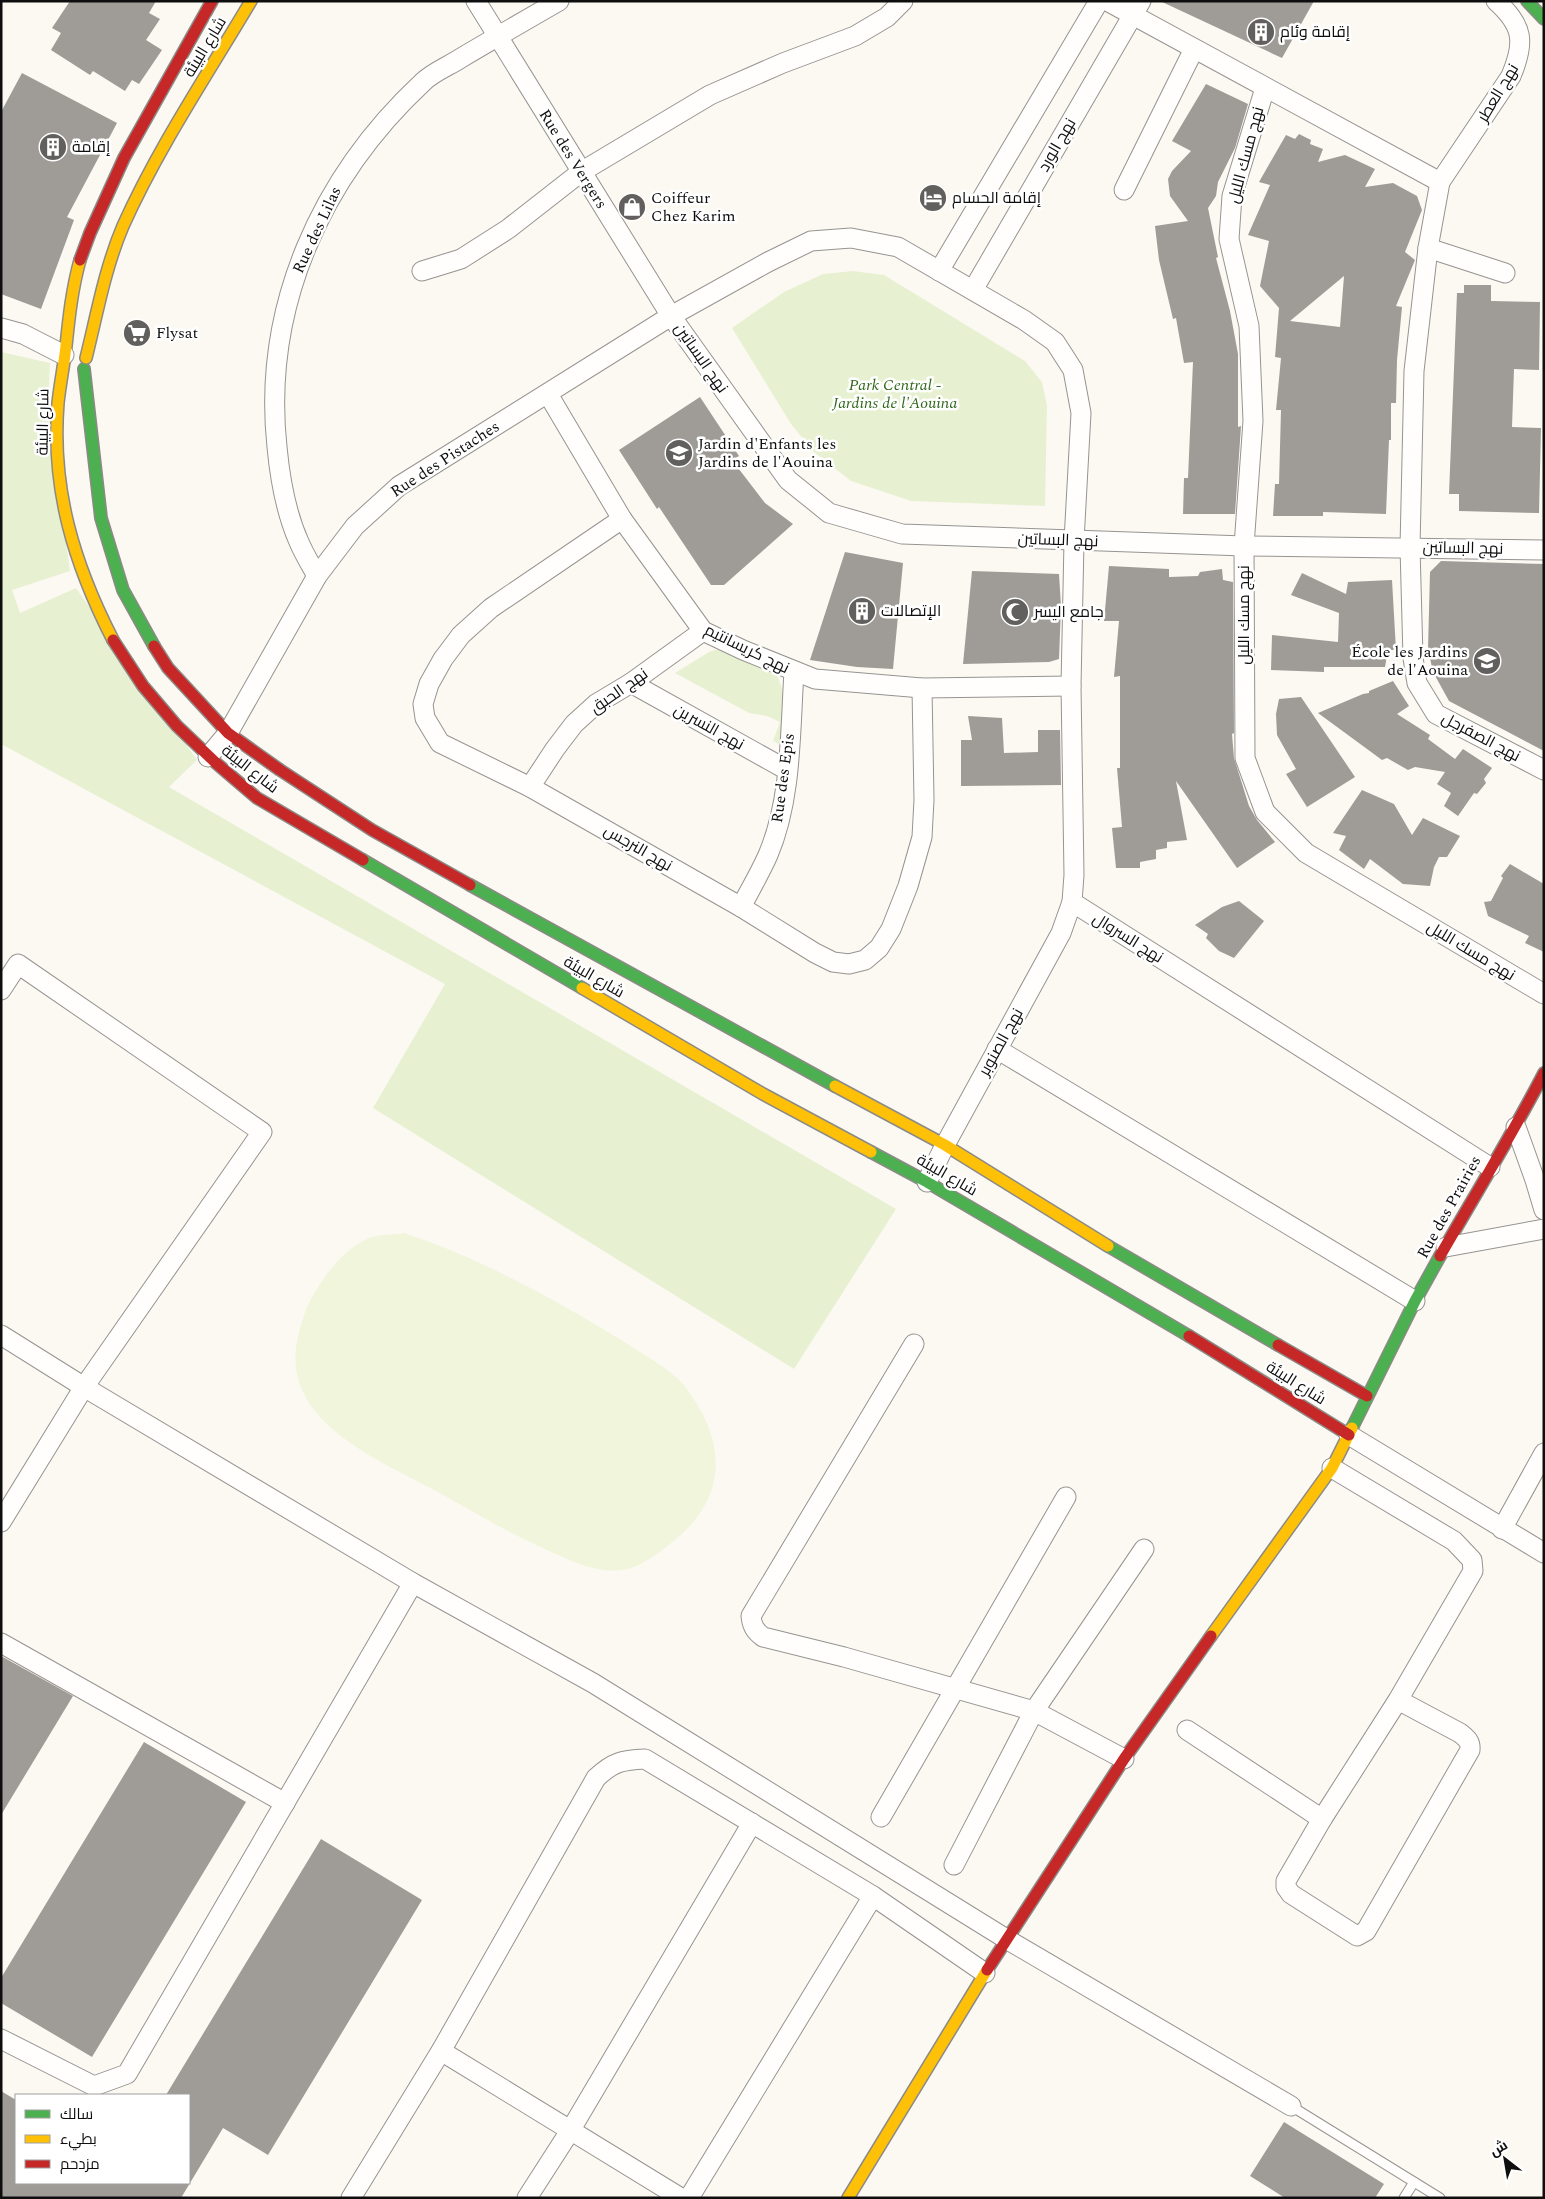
<svg xmlns="http://www.w3.org/2000/svg" width="1545" height="2199" viewBox="0 0 1545 2199" font-family="Spectral,Cairo,serif">
  <style>
    .green { fill: #e7f1d2 }
    .pitch { fill: #f0f5db }
    .building { fill: #9f9c98; fill-rule: evenodd }
    .lines { fill: none; stroke-linecap: round; stroke-linejoin: round }
    .lane-casing { stroke: #959491; stroke-width: 11 }
    .street-casing { stroke: #959491; stroke-width: 21 }
    .fast-casing { stroke: #8c8a87; stroke-width: 14 }
    .slow-casing { stroke: #8c8a87; stroke-width: 14 }
    .jam-casing { stroke: #8c8a87; stroke-width: 14 }
    .lane { stroke: #fffefd; stroke-width: 9 }
    .street { stroke: #fffefd; stroke-width: 19 }
    .fast { stroke: #4caf50; stroke-width: 11 }
    .slow { stroke: #ffc107; stroke-width: 11 }
    .jam { stroke: #c62828; stroke-width: 11 }
    .labels { text-anchor: middle; dominant-baseline: central; stroke-width: 5; stroke-linejoin: round; paint-order: stroke }
    .poi-label { font-size: 16px; fill: #0e0e0e; stroke: #fff; text-anchor: start }
    .street-label { font-size: 16px; fill: #0e0e0e; stroke: #fff }
    .park-label { font-size: 16px; font-style: italic; fill: #32681b; stroke: #fff }
  </style>
  <rect width="100%" height="100%" fill="#fcf9f2"/>
  <g class="green">
    <path d="M853 271 884 275 1025 361 1042 382 1047 406 1045 506 911 501 851 481 814 452 791 424 732 328 784 292 823 274Z"/>
    <path d="M1 352 50 363 48 410 70 571 12 590 20 613 76 588 197 760 169 787 896 1209 794 1369 373 1108 445 984 1 744Z"/>
    <path d="M723 648 777 675C787 699 788 720 779 744L773 741 780 722 767 716 749 713 675 673 709 652Z"/>
  </g>
  <path class="pitch" d="M404 1233C483 1259 556 1300 626 1343 644 1355 674 1371 686 1388 728 1444 728 1499 670 1544 659 1553 645 1563 631 1568 601 1577 569 1560 543 1548 506 1532 471 1510 436 1491 377 1459 278 1420 298 1337 301 1324 305 1310 311 1299 324 1276 341 1252 365 1240 375 1234 393 1235 404 1233Z"/>
  <g class="building">
    <path d="M70 1H156L149 13 160 19 146 40 162 50 139 84 132 80 125 91 93 71 90 75 51 50 61 33 52 28Z"/>
    <path d="M1160 1H1314L1282 58Z"/>
    <path d="M22 73 117 123 67 217 74 220 41 309 1 294V112Z"/>
    <path d="M1206 84 1248 104 1235 148 1218 182 1216 196 1208 208 1218 257 1216 258 1230 311 1238 354V427L1241 426 1235 514H1183L1184 478H1188L1193 362 1184 363 1176 318 1173 319 1159 260 1155 226 1188 221 1170 196 1168 179 1172 171 1191 151 1172 141Z"/>
    <path d="M1299 134 1311 140 1310 144 1323 149 1318 162 1345 155 1375 169 1365 187 1393 183 1417 196 1422 210 1405 252 1415 260 1396 306 1402 307 1397 360 1396 403H1391V440H1389L1386 514 1323 512V516H1273L1275 484H1279L1281 410H1276L1281 358 1275 357 1279 308 1260 286 1269 241 1248 235 1270 185 1259 182 1286 135 1295 139ZM1344 276 1340 327 1290 321Z"/>
    <path d="M1464 285H1491V301L1540 302 1539 370 1514 369 1512 427 1541 428 1539 513 1459 511V494H1449L1457 293H1464Z"/>
    <path d="M700 397 739 456 732 460 765 503 793 524 724 585H711L659 507 657 509 619 450Z"/>
    <path d="M845 552 903 563 893 669 857 667 810 660Z"/>
    <path d="M1441 561 1544 564V751L1449 701 1433 672 1428 649 1430 572Z"/>
    <path d="M1109 566 1169 569V577L1198 576 1200 572 1222 569 1223 580 1233 582 1234 733 1232 734 1234 758 1249 806 1257 820 1275 842 1237 868 1176 781 1187 840 1167 842V848L1156 850V859L1140 862V868H1116L1112 828 1122 827 1117 768H1120V676L1114 677 1119 621H1104Z"/>
    <path d="M972 571 1059 574 1061 606 1059 659 1049 662 963 664Z"/>
    <path d="M1302 573 1346 594 1348 582 1392 580 1396 650H1388L1385 667H1324V672L1271 670 1272 635 1338 642 1339 613 1291 595Z"/>
    <path d="M1393 681 1409 706 1397 714 1430 735 1428 739 1455 759 1463 749 1492 768 1484 779 1486 783 1477 794 1474 793 1458 816 1444 806 1451 793 1437 784 1445 772 1415 767 1408 770 1387 758 1382 760 1318 713 1363 694 1369 693V691Z"/>
    <path d="M1301 697 1355 777 1307 807 1286 774 1296 769 1277 735 1276 714 1279 699Z"/>
    <path d="M968 716 1002 718 1004 753 1038 752V730H1060L1061 785 961 786V740H972Z"/>
    <path d="M1362 790 1394 804 1412 835 1423 818 1460 836 1447 857H1439L1434 867 1430 886 1403 884 1370 859 1364 869 1339 850 1346 836 1333 833Z"/>
    <path d="M1510 864 1544 884V952L1525 943 1529 936 1488 916 1484 902 1491 901 1503 878 1501 876Z"/>
    <path d="M1239 901 1264 921 1234 958 1219 951 1206 938 1208 934 1195 925 1222 907Z"/>
    <path d="M1 1656 73 1696 1 1815Z"/>
    <path d="M144 1742 246 1802 92 2057 1 2003V1978Z"/>
    <path d="M321 1839 422 1900 268 2155 223 2128 181 2198H1V2091L16 2100V2183H189V2095H166Z"/>
    <path d="M1284 2122 1384 2184 1375 2198H1285L1250 2176Z"/>
  </g>
  <g class="lines">
    <defs>
      <g id="lane">
        <path d="M1291 2106 1440 2198"/>
        <path d="M1404 2198 1414 2182"/>
      </g>
      <g id="street">
        <path d="M476 1 671 316 788 480 829 513 902 534 1244 546 1544 550"/>
        <path d="M1107 1 1440 182"/>
        <path d="M1496 1C1524 26 1525 43 1511 76L1440 182 1428 248 1414 371 1410 547 1413 658 1417 683 1436 714 1544 770"/>
        <path d="M1265 88 1232 196 1229 239 1249 326 1253 421 1244 546 1245 758 1265 812 1306 853 1544 994"/>
        <path d="M1124 190 1194 49"/>
        <path d="M1428 248 1505 273"/>
        <path d="M422 271 461 259 508 229 581 172 710 95 783 63 855 36 887 17 903 1"/>
        <path d="M939 271 1099 1"/>
        <path d="M973 290 1141 1"/>
        <path d="M1 328 23 334 64 355"/>
        <path d="M548 394 622 519 703 631 743 650 815 679 922 688 1071 686"/>
        <path d="M622 519 491 608 461 635 443 659 429 684 423 704 425 718 440 743 530 787 741 907 815 953 833 962 849 964 865 960 879 948 891 929 908 886 922 837 924 800 922 688"/>
        <path d="M317 576C311 565 304 554 299 542 286 513 280 479 277 447 262 307 321 177 423 82 433 72 449 66 461 58 493 39 526 20 559 1"/>
        <path d="M631 683 787 770"/>
        <path d="M208 757 228 733 317 576 355 526 399 486 671 316 768 262 811 241 851 238 898 247 1024 320 1055 342 1073 370 1081 413 1074 541 1071 686 1074 875 1072 902 1490 1167"/>
        <path d="M530 787 555 749 574 724 596 704 631 683 703 631"/>
        <path d="M741 907C750 890 760 873 768 855 792 799 790 732 794 672"/>
        <path d="M1 990 18 964 262 1132 84 1387 1 1522"/>
        <path d="M997 1049 1415 1301"/>
        <path d="M1516 1127 1535 1180 1544 1210"/>
        <path d="M927 1182 945 1145 1061 933 1072 902"/>
        <path d="M1446 1247 1544 1229"/>
        <path d="M1 1335 84 1387 413 1583 593 1683 1008 1940 1291 2106"/>
        <path d="M914 1344 751 1616C752 1626 755 1631 763 1637L844 1657 1034 1711 1124 1759"/>
        <path d="M1349 1435 1544 1553"/>
        <path d="M1332 1468 1454 1541 1472 1560 1473 1571 1398 1700 1322 1819 1286 1881V1887L1291 1894 1357 1936 1366 1931 1470 1750C1471 1741 1466 1738 1460 1733L1398 1700"/>
        <path d="M1502 1529 1544 1453"/>
        <path d="M1 1643 285 1803"/>
        <path d="M1187 1730 1322 1819"/>
        <path d="M881 1817 1066 1497"/>
        <path d="M954 1865 1034 1711 1144 1549"/>
        <path d="M1 2039 94 2086 127 2074 413 1583"/>
        <path d="M441 2051 681 2198"/>
        <path d="M351 2198 441 2051 596 1778C613 1762 622 1760 645 1759L873 1896 985 1973"/>
        <path d="M527 2198 570 2131 752 1823"/>
        <path d="M689 2198 873 1896"/>
      </g>
      <g id="fast">
        <path d="M1527 1 1544 19"/>
        <path d="M84 369 101 518 123 590 154 646"/>
        <path d="M363 860 582 988"/>
        <path d="M470 885 835 1086"/>
        <path d="M871 1152 927 1182 1189 1336"/>
        <path d="M1108 1246 1278 1345"/>
        <path d="M1352 1428 1415 1301 1440 1256"/>
      </g>
      <g id="slow">
        <path d="M80 260C72 289 69 317 66 346 64 365 60 384 58 403 51 489 74 564 113 640"/>
        <path d="M86 358C97 314 105 268 123 226 158 148 207 75 251 1"/>
        <path d="M582 988 763 1094 871 1152"/>
        <path d="M835 1086 945 1145 1108 1246"/>
        <path d="M1211 1636 1332 1468 1352 1428"/>
        <path d="M848 2198 987 1970"/>
      </g>
      <g id="jam">
        <path d="M80 260 90 233 124 158 212 1"/>
        <path d="M113 640 143 686 177 726 216 763 257 798 363 860"/>
        <path d="M154 646 168 668 228 733 280 770 372 830 470 885"/>
        <path d="M1440 1256C1475 1195 1512 1135 1544 1073"/>
        <path d="M1189 1336 1349 1435"/>
        <path d="M1278 1345 1367 1396"/>
        <path d="M987 1970 1124 1759 1211 1636"/>
      </g>
    </defs>
    <use href="#lane" class="lane-casing"/>
    <use href="#street" class="street-casing"/>
    <use href="#fast" class="fast-casing"/>
    <use href="#slow" class="slow-casing"/>
    <use href="#jam" class="jam-casing"/>
    <use href="#lane" class="lane"/>
    <use href="#street" class="street"/>
    <use href="#fast" class="fast"/>
    <use href="#slow" class="slow"/>
    <use href="#jam" class="jam"/>
  </g>
  <defs>
    <symbol id="building-disc" viewBox="-11 -11 22 22"><circle r="9.5" fill="#61605e" stroke="#fff"/><path d="M-4-6H4V6H1V3H-1V6H-4ZM-2.5-4.3h1.7v1.8h-1.7ZM.8-4.3h1.7v1.8H.8ZM-2.5-1h1.7V.8h-1.7ZM.8-1h1.7V.8H.8Z" fill="#fff"/></symbol>
    <symbol id="hotel-disc" viewBox="-11 -11 22 22"><circle r="9.5" fill="#61605e" stroke="#fff"/><path d="M-6-4.5h1.5V1H6V5H4.5V3h-9V5H-6ZM-4 0a1.8 1.8 0 1 1 3.6 0ZM.5 0V-2.5h3Q6-2.5 6 0Z" fill="#fff"/></symbol>
    <symbol id="shop-disc" viewBox="-11 -11 22 22"><circle r="9.5" fill="#61605e" stroke="#fff"/><path d="M-5-2.5h2.3a2.7 3.5 0 0 1 5.4 0H5L5.5 6h-11ZM-1.5-2.5h3a1.5 2.3 0 0 0-3 0Z" fill="#fff"/></symbol>
    <symbol id="supermarket-disc" viewBox="-11 -11 22 22"><circle r="9.5" fill="#61605e" stroke="#fff"/><path d="M-6-5.5h2.5l.6 2H6L4.5 2H-2.5L-4.4-4H-6ZM-1.5 3.2a1.3 1.3 0 1 0 .1 0ZM3 3.2a1.3 1.3 0 1 0 .1 0Z" fill="#fff"/></symbol>
    <symbol id="school-disc" viewBox="-11 -11 22 22"><circle r="9.5" fill="#61605e" stroke="#fff"/><path d="M0-5L7-2L0 1L-7-2ZM-4 1L0 2.5L4 1V4Q0 6-4 4Z" fill="#fff"/></symbol>
    <symbol id="mosque-disc" viewBox="-11 -11 22 22"><circle r="9.5" fill="#61605e" stroke="#fff"/><path d="M3.5-4.9A6 6 0 1 0 3.5 4.9A5 5 0 1 1 3.5-4.9Z" fill="#fff"/></symbol>
  </defs>
  <g fill-rule="evenodd">
    <use href="#building-disc" x="1245" y="16" width="32" height="32"/>
    <use href="#building-disc" x="37" y="131" width="32" height="32"/>
    <use href="#hotel-disc" x="917" y="182" width="32" height="32"/>
    <use href="#shop-disc" x="616" y="191" width="32" height="32"/>
    <use href="#supermarket-disc" x="121" y="317" width="32" height="32"/>
    <use href="#school-disc" x="663" y="437" width="32" height="32"/>
    <use href="#building-disc" x="846" y="595" width="32" height="32"/>
    <use href="#mosque-disc" x="999" y="596" width="32" height="32"/>
    <use href="#school-disc" x="1471" y="645" width="32" height="32"/>
  </g>
  <g class="labels">
    <g class="poi-label">
      <text x="1280" y="32">إقامة وئام</text>
      <text x="72" y="147">إقامة</text>
      <text x="651" y="198">Coiffeur<tspan x="651" dy="18">Chez Karim</tspan></text>
      <text x="952" y="198">إقامة الحسام</text>
      <text x="156" y="333">Flysat</text>
      <text x="698" y="444">Jardin d'Enfants les<tspan x="698" dy="18">Jardins de l'Aouina</tspan></text>
      <text x="881" y="611">الإتصالات</text>
      <text x="1034" y="612">جامع اليسر</text>
      <text x="1468" y="652" text-anchor="end">École les Jardins<tspan x="1468" dy="18">de l'Aouina</tspan></text>
    </g>
    <g class="street-label">
      <text transform="translate(205 47) rotate(-59)">شارع البيئة</text>
      <text transform="translate(1498 93) rotate(-59)">نهج العطر</text>
      <text transform="translate(1057 145) rotate(-60)">نهج الورد</text>
      <text transform="translate(1246 155) rotate(-75)">نهج مسك الليل</text>
      <text transform="translate(573 159) rotate(58)">Rue des Vergers</text>
      <text transform="translate(317 230) rotate(-65)">Rue des Lilas</text>
      <text transform="translate(701 358) rotate(55)">نهج البساتين</text>
      <text transform="translate(43 422) rotate(-89)">شارع البيئة</text>
      <text transform="translate(445 459) rotate(-33)">Rue des Pistaches</text>
      <text transform="translate(1058 540) rotate(2)">نهج البساتين</text>
      <text transform="translate(1463 548) rotate(1)">نهج البساتين</text>
      <text transform="translate(1244 615) rotate(-90)">نهج مسك الليل</text>
      <text transform="translate(747 649) rotate(26)">نهج كريسانتيم</text>
      <text transform="translate(619 691) rotate(-35)">نهج الحبق</text>
      <text transform="translate(709 727) rotate(29)">نهج النسرين</text>
      <text transform="translate(1481 737) rotate(28)">نهج الصفرجل</text>
      <text transform="translate(250 769) rotate(38)">شارع البيئة</text>
      <text transform="translate(783 778) rotate(-82)">Rue des Epis</text>
      <text transform="translate(638 848) rotate(30)">نهج النرجس</text>
      <text transform="translate(1128 938) rotate(32)">نهج السروال</text>
      <text transform="translate(1471 951) rotate(31)">نهج مسك الليل</text>
      <text transform="translate(594 977) rotate(30)">شارع البيئة</text>
      <text transform="translate(1001 1042) rotate(-61)">نهج الصنوبر</text>
      <text transform="translate(947 1175) rotate(30)">شارع البيئة</text>
      <text transform="translate(1449 1207) rotate(-61)">Rue des Prairies</text>
      <text transform="translate(1296 1383) rotate(32)">شارع البيئة</text>
    </g>
    <g class="park-label">
      <text x="895" y="385">Park Central -<tspan x="895" dy="18">Jardins de l'Aouina</tspan></text>
    </g>
  </g>
  <rect width="1545" height="2199" fill="none" stroke="#0e0e0e" stroke-width="5"/>
  <rect x="15" y="2094" width="175" height="90" fill="#ffffff" stroke="#9f9f9f"/>
  <rect x="25" y="2110" width="25" height="8" fill="#4caf50" stroke="#9f9f9f"/>
  <text x="60" y="2119" font-size="15" fill="#0e0e0e">سالك</text>
  <rect x="25" y="2135" width="25" height="8" fill="#ffc107" stroke="#9f9f9f"/>
  <text x="60" y="2144" font-size="15" fill="#0e0e0e">بطيء</text>
  <rect x="25" y="2160" width="25" height="8" fill="#c62828" stroke="#9f9f9f"/>
  <text x="60" y="2169" font-size="15" fill="#0e0e0e">مزدحم</text>
  <g transform="translate(1505 2159) rotate(329)" stroke="#ffffff" stroke-width="4" paint-order="stroke">
  <path d="M0-4L9 19L0 12L-9 19Z" fill="#0e0e0e"/>
  <text y="-8" font-size="14" font-weight="bold" text-anchor="middle" fill="#0e0e0e">ش</text>
  </g>
</svg>
